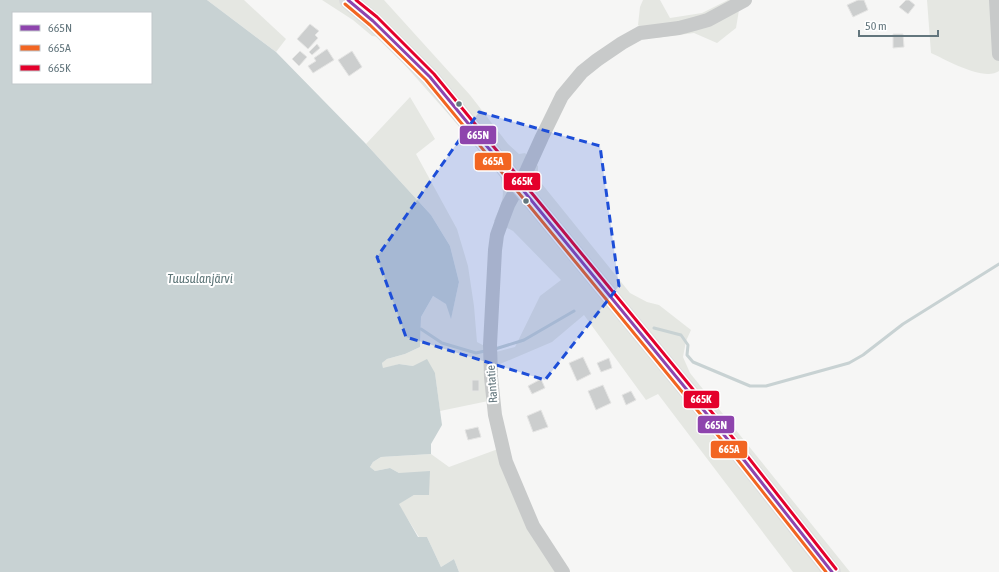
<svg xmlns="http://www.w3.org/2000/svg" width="999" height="572" viewBox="0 0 999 572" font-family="'Asap Condensed',sans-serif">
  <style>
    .green { fill: #e5e7e2 }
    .water { fill: #c8d2d3; fill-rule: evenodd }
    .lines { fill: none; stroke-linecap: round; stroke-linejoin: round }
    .stream { stroke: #c8d2d3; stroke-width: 3 }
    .building { fill: #cccece; stroke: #e5e5e4 }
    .minor { stroke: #c8caca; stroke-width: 14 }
    .major { stroke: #dddede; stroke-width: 18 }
    .bus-1-casing { stroke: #fff; stroke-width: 6 }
    .bus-2-casing { stroke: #fff; stroke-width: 6 }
    .bus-3-casing { stroke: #fff; stroke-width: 6 }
    .bus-1 { stroke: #8e44ad; stroke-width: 3 }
    .bus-2 { stroke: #f26522; stroke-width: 3 }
    .bus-3 { stroke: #e4002b; stroke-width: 3 }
    .marked { fill: #1d4ed8; fill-opacity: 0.2; stroke: #1d4ed8; stroke-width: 3; stroke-dasharray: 8 5; stroke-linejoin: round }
    .bus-dot { fill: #63767d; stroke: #fff; stroke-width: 1.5 }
    .labels { text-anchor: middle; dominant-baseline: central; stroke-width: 4; stroke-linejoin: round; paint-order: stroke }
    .street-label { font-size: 12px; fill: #63767d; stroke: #fff }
    .water-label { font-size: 13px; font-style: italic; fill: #5e7678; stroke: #fff }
    .line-badge { stroke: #fff; stroke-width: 1.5 }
    .badge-label { font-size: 11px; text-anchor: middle; font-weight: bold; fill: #fff }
  </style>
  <rect width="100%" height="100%" fill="#f6f6f5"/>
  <g class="green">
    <path d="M207 0H244L286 39 276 52Z"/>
    <path d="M322 0H384L470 95 508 144 519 154 525 153 538 166V179L630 293 647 302 659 305 691 330 686 341 683 357 690 373 850 572H793L658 394 646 400 584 315 552 342 493 367 498 399 440 411 435 373 413 366 399 364 383 369 382 363 387 359 405 354 420 347 421 317 433 296 447 304 451 318 459 282 450 246 431 215 366 144 410 97 435 139 416 154 457 229 468 266 474 306 477 342 496 352 515 347 540 296 561 280 513 231 494 221C502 202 506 197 500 176L458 125 380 37 372 36 353 20Z"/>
    <path d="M643 0H660L670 18 702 13 728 0H732L739 10 736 28 717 43 694 33 655 38 638 25 640 7Z"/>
    <path d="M927 0H999V71C984 82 947 60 931 53Z"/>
    <path d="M498 449 555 572H459L454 559 441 567 427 537H419L398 504 414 495 399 473 390 468 375 471 370 467 373 462 381 457 431 454 449 467Z"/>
  </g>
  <path class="water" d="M0 0H207L276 52 366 144 431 215 450 246 459 282 451 319 446 304 433 296 421 317 420 347 405 354 387 359 382 363 383 368 399 364 413 366 427 359 435 373 442 425 431 444V454L381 457 373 462 370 467 375 471 390 468 399 473 430 471 429 495H414L399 504 418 537H427L441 567 454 559 459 572H0ZM13 13H151V83H13Z"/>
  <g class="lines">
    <g class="stream">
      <path d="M654 328 681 335 688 345 687 355 693 362 750 386H766L849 363 863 355 903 324 999 264"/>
      <path d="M421 329 442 343 476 353 485 351"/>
      <path d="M495 349 524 340 574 311"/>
    </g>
  </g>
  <g class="building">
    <path d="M858 0H864L868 10 853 17 847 5Z"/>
    <path d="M906 0H909L915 5 908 14 899 7Z"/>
    <path d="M310 24 319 31 315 35 318 38 308 49 297 39Z"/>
    <path d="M893 34H903L904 47 893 48Z"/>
    <path d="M317 44 320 48 312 55 309 52Z"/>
    <path d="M327 49 334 60 313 73 308 66 316 61 314 58Z"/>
    <path d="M300 51 307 57 299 66 292 59Z"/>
    <path d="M352 51 362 67 349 76 338 60Z"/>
    <path d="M583 357 591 374 577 381 569 363Z"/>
    <path d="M609 358 612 368 601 372 597 363Z"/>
    <path d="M541 379 545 388 532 394 528 386Z"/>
    <rect x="472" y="380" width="7" height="11"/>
    <path d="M603 385 611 403 596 410 588 391Z"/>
    <path d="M631 391 636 400 626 405 622 395Z"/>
    <path d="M541 410 548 427 533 432 527 416Z"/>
    <path d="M478 427 481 437 468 440 465 430Z"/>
  </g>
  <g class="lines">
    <g class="minor">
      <path d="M996 0 999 54"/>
      <path d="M563 572 533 526 506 462 495 415 491 377 490 345 495 250 497 235 502 221 508 205 527 170 542 137 562 96 582 72 597 60 622 43 640 33 679 28 694 24 708 20 745 0"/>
    </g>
    <path class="major" d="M348 0 373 21 430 77 729 441 832 572"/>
    <defs>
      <path id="bus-1" d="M348 0 373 21 430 77 729 441 832 572"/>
      <path id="bus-2" d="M345 4 370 25 426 80 725 444 826 572"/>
      <path id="bus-3" d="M356 0 377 17 434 74 733 438 836 569"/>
    </defs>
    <use href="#bus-1" class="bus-1-casing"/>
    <use href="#bus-2" class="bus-2-casing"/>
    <use href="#bus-3" class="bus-3-casing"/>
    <use href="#bus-1" class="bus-1"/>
    <use href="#bus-2" class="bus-2"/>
    <use href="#bus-3" class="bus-3"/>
  </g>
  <path class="marked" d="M479 112 600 146 619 286 545 380 406 337 377 257Z"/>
  <g class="bus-dot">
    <circle cx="459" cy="104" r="3.5"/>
    <circle cx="526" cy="201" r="3.5"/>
  </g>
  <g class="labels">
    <g class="street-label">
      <text transform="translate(492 384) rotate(-94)">Rantatie</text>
    </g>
    <g class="water-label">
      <text x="200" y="278">Tuusulanjärvi</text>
    </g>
  </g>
  <g class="line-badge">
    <rect x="459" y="125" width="38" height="20" rx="4" fill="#8e44ad"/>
    <rect x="474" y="152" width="38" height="19" rx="4" fill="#f26522"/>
    <rect x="503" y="172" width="38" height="19" rx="4" fill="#e4002b"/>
    <rect x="683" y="390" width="37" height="19" rx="4" fill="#e4002b"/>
    <rect x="697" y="415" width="38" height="19" rx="4" fill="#8e44ad"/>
    <rect x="710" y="440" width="38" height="19" rx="4" fill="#f26522"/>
  </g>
  <g class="badge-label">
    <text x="478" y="139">665N</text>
    <text x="493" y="165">665A</text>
    <text x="522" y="185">665K</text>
    <text x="701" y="403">665K</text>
    <text x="716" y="429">665N</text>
    <text x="729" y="453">665A</text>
  </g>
  <rect x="12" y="12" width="140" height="72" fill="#ffffff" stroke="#c1c8cb"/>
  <rect x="20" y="25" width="20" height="6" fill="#8e44ad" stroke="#c1c8cb"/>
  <text x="48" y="32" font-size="12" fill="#63767d">665N</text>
  <rect x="20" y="45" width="20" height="6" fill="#f26522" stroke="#c1c8cb"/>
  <text x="48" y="52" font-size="12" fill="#63767d">665A</text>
  <rect x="20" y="65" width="20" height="6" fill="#e4002b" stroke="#c1c8cb"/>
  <text x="48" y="72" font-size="12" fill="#63767d">665K</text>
  <path d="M859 30v6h79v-6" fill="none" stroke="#63767d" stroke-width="2"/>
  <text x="865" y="30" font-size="12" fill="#63767d" stroke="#ffffff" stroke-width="3" paint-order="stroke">50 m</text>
</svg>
